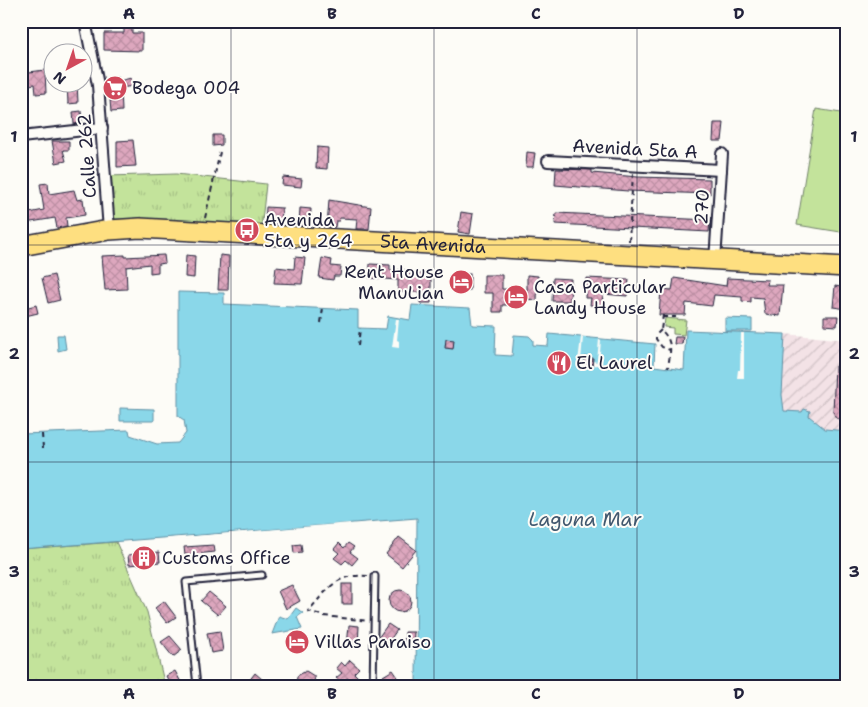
<svg xmlns="http://www.w3.org/2000/svg" width="868" height="707" viewBox="0 0 868 707" font-family="'Shantell Sans',sans-serif">
  <style>
    .industrial { fill: url(#industrial-furrows) }
    .grass { fill: url(#grass-tufts); stroke: #72826b }
    .garden { fill: #c3e39b; stroke: #72826b }
    .water { fill: #8ad7e9; stroke: #608fa3 }
    .pier { fill: #fdfcf7 }
    .building { fill: url(#building-cross-hatch); stroke: #22223b }
    .lines { fill: none; stroke-linecap: round; stroke-linejoin: round }
    .lane-casing { stroke: #22223b; stroke-width: 9 }
    .street-casing { stroke: #22223b; stroke-width: 14 }
    .highway-casing { stroke: #22223b; stroke-width: 22 }
    .path { stroke: #22223b; stroke-width: 2; stroke-dasharray: 5 4; stroke-linecap: butt }
    .lane { stroke: #fdfcf7; stroke-width: 5 }
    .street { stroke: #fdfcf7; stroke-width: 10 }
    .highway { stroke: #fedf80; stroke-width: 19 }
    .grid { fill: none; stroke: #22223b; stroke-width: 1; stroke-opacity: 0.55 }
    .labels { text-anchor: middle; dominant-baseline: central; stroke-width: 4; stroke-linejoin: round; paint-order: stroke }
    .poi-label { font-size: 18px; fill: #22223b; stroke: #fdfcf7; text-anchor: start }
    .street-label { font-size: 18px; fill: #22223b; stroke: #fdfcf7 }
    .water-label { font-size: 19px; font-style: italic; fill: #41586f; stroke: #fdfcf7 }
    .neatline { fill: none; stroke: #22223b; stroke-width: 2 }
    .grid-label { font-size: 16px; text-anchor: middle; font-weight: bold; fill: #22223b }
  </style>
  <defs>
    <pattern id="industrial-furrows" width="10" height="10" patternUnits="userSpaceOnUse" patternTransform="scale(1.25)"><rect width="10" height="10" fill="#f3e2e6"/><path d="M-1 1l2-2M0 10L10 0M9 11l2-2" fill="none" stroke="#d0c2c6"/></pattern>
    <pattern id="grass-tufts" width="24" height="20" patternUnits="userSpaceOnUse" patternTransform="scale(1.25)"><rect width="24" height="20" fill="#c3e39b"/><path d="M3 7l-1-3M5 7V3M7 7l1-3M15 17l-1-3M17 17v-4M19 17l1-3" fill="none" stroke="#a7c286"/></pattern>
    <pattern id="building-cross-hatch" width="8" height="8" patternUnits="userSpaceOnUse" patternTransform="scale(1.25)"><rect width="8" height="8" fill="#dda7be"/><path d="M0 0l8 8M0 8l8-8" fill="none" stroke="#bd8fa4"/></pattern>
  </defs>
  <rect width="100%" height="100%" fill="#fdfcf7"/>
  <filter id="ink" filterUnits="userSpaceOnUse"><feTurbulence type="fractalNoise" baseFrequency=".02" numOctaves="2"/><feDisplacementMap in="SourceGraphic" scale="10" xChannelSelector="R" yChannelSelector="G"/><feConvolveMatrix kernelMatrix="1 2 1 2 8 2 1 2 1" color-interpolation-filters="sRGB"/></filter>
  <g filter="url(#ink)">
    <path class="industrial" d="M785 334 847 340V431L825 429 802 412 784 411 782 395Z"/>
    <g class="grass">
      <path d="M176 174 266 184 261 231 180 221 111 219 108 176Z"/>
      <path d="M665 318 686 320 684 335 673 334V328L664 327Z"/>
      <path d="M116 542 147 612 165 686H21V549Z"/>
    </g>
    <path class="garden" d="M816 109 847 114V233L797 225Z"/>
    <g class="water">
      <path d="M178 292 224 293V304L358 310V328L386 329 388 316 410 320 412 305 470 308 472 325 496 326 495 355 512 356 514 335 529 336 533 340V345L548 346 549 334 655 344 654 366 684 370 686 330 785 334 782 395 784 411 802 412 804 409 810 411 809 416 825 429 847 431V686H416L417 518 21 549V434L129 430 130 435 157 444 178 443 186 433 184 420 178 416Z"/>
      <path d="M725 318 752 319V331H725Z"/>
      <path d="M57 335H64L66 349 58 351Z"/>
      <path d="M120 408 154 409V421H120Z"/>
      <path d="M296 608 303 613 297 617 302 629 272 634 279 616 288 619Z"/>
    </g>
    <g class="pier">
      <path d="M396 319H399L397 340 399 341V348L392 347Z"/>
      <path d="M741 333H744V378H737L738 370H740Z"/>
      <path d="M581 337H583L581 360 585 361V357L593 358V361L597 362 599 339 601 340 599 365 584 366V363L578 362Z"/>
      <path d="M350 523V526L172 540V538Z"/>
    </g>
    <g class="building">
      <path d="M124 21H132V33H142V51L104 50V33H124Z"/>
      <path d="M45 70 46 93 36 94 35 84 23 86 21 73Z"/>
      <path d="M118 77 119 81 131 78 133 86 121 88 122 111 111 112 110 100H113L108 79Z"/>
      <path d="M67 82H77L78 103 68 104Z"/>
      <path d="M81 111 82 123 74 124 73 112Z"/>
      <path d="M714 123H724L722 141H713Z"/>
      <path d="M213 135H222V145L213 146Z"/>
      <path d="M133 140 136 166 117 167V141Z"/>
      <path d="M52 141H69V150H63L66 161 56 163Z"/>
      <path d="M317 147 328 148 327 169 316 168Z"/>
      <path d="M527 152 535 153 533 167H526Z"/>
      <path d="M556 169 592 170V173L638 177 710 179V194L628 191 555 185Z"/>
      <path d="M283 177 302 179 301 187 282 185Z"/>
      <path d="M48 183 49 194 74 190 77 200 83 199 85 215 66 218 67 226 57 228 55 218 25 223 24 214 44 210 40 184Z"/>
      <path d="M329 200 371 207 369 229H356L357 219 340 218 339 221H336L335 227H327Z"/>
      <path d="M266 207 282 208 281 224H265Z"/>
      <path d="M300 208 311 209 310 226 299 225Z"/>
      <path d="M461 212 473 214 470 234 458 232Z"/>
      <path d="M556 213 710 220 709 232 555 224Z"/>
      <path d="M125 255V257L164 255 165 263 158 264V272L150 273V264L126 267 127 289 105 290 102 256Z"/>
      <path d="M186 255 195 256 194 278 185 277Z"/>
      <path d="M220 255 229 256 228 290H218Z"/>
      <path d="M295 257 305 258 302 284 274 283 276 267 294 269Z"/>
      <path d="M322 258 332 260 331 266 341 267 340 276H334L333 280 319 278Z"/>
      <path d="M370 264 390 265V270H409V274H431V303H420V292H398V280L369 278Z"/>
      <rect x="452" y="274" width="18" height="16"/>
      <path d="M54 275 60 300 48 303 42 278Z"/>
      <path d="M484 275H502V289L527 290V275L538 276 537 300 523 299V305H502V312H493V293H484Z"/>
      <path d="M553 278 571 279 570 301H552Z"/>
      <path d="M586 278 629 280 627 296 603 294 602 306 590 305 591 298H585Z"/>
      <path d="M674 278 726 286 727 278 768 280 767 285H783L780 316 765 314 763 298 751 297V302L742 301V297L714 295 712 306 686 303 685 315H659L661 289 672 290Z"/>
      <path d="M835 286 847 288V309L833 307Z"/>
      <path d="M36 305 38 313 21 317V309Z"/>
      <path d="M824 316H838L837 326 824 325Z"/>
      <path d="M675 337H683L682 344H674Z"/>
      <path d="M446 339 454 340 453 349 445 348Z"/>
      <path d="M585 357 593 358 592 367 584 366Z"/>
      <path d="M556 358 563 359V368L555 367Z"/>
      <path d="M835 366 847 367V419L842 420 836 418 833 412Z"/>
      <path d="M399 537 416 550 402 567 386 554Z"/>
      <path d="M339 543 344 548 348 543 354 547 350 552 358 558 352 565 346 560 342 564 334 558 339 553 334 549Z"/>
      <path d="M301 544 302 552 294 553 293 545Z"/>
      <path d="M214 545 215 552 185 555 184 547Z"/>
      <path d="M159 552 160 562 129 565 128 555Z"/>
      <rect x="342" y="584" width="10" height="20"/>
      <path d="M292 585 300 601 286 609 278 591Z"/>
      <circle cx="400" cy="601" r="11"/>
      <path d="M209 592 226 606 218 615 201 601Z"/>
      <path d="M164 601 176 617 167 623 155 608Z"/>
      <path d="M388 624 397 630 387 644 378 638Z"/>
      <path d="M349 625 359 626 358 646H347Z"/>
      <path d="M220 631 223 651 211 653 207 633Z"/>
      <path d="M405 632H414L413 648H404Z"/>
      <path d="M170 636 182 650 173 657 161 642Z"/>
      <path d="M350 660 359 668 354 673 358 677 352 683 347 678 342 684 336 678 342 673 336 668 341 662 345 666Z"/>
      <path d="M393 670 404 686H389L383 676Z"/>
      <path d="M175 671 183 686H171L166 676Z"/>
      <path d="M306 671 314 676 315 686H296L297 676Z"/>
      <path d="M255 673 270 686H245Z"/>
    </g>
    <g class="lines">
      <defs>
        <g id="lane">
          <path d="M197 686 186 582 262 575"/>
          <path d="M373 686 375 576"/>
        </g>
        <g id="street">
          <path d="M85 21 98 85 109 230"/>
          <path d="M21 137 102 128"/>
          <path d="M548 161 721 170"/>
          <path d="M715 261 722 154"/>
        </g>
        <g id="highway">
          <path id="s1" d="M21 246 109 230 140 228 847 267"/>
        </g>
      </defs>
      <use href="#lane" class="lane-casing"/>
      <use href="#street" class="street-casing"/>
      <use href="#highway" class="highway-casing"/>
      <g class="path">
        <path d="M205 218 220 152"/>
        <path d="M629 241 633 173"/>
        <path d="M663 315 661 330C674 342 670 352 668 368"/>
        <path d="M663 317H676"/>
        <path d="M321 323 323 308"/>
        <path d="M661 330 656 335V339L662 347 670 350"/>
        <path d="M358 346 360 328"/>
        <path d="M42 434 43 448"/>
        <path d="M368 576C335 573 328 590 308 611L324 616 368 621"/>
      </g>
      <use href="#lane" class="lane"/>
      <use href="#street" class="street"/>
      <use href="#highway" class="highway"/>
    </g>
  </g>
  <path class="grid" d="M231 21V686M434 21V686M637 21V686M21 245H847M21 462H847"/>
  <defs>
    <symbol id="supermarket-disc" viewBox="-11 -11 22 22"><circle r="9.5" fill="#d1495b" stroke="#fdfcf7"/><path d="M-6-5.5h2.5l.6 2H6L4.5 2H-2.5L-4.4-4H-6ZM-1.5 3.2a1.3 1.3 0 1 0 .1 0ZM3 3.2a1.3 1.3 0 1 0 .1 0Z" fill="#fff"/></symbol>
    <symbol id="bus-disc" viewBox="-11 -11 22 22"><circle r="9.5" fill="#d1495b" stroke="#fdfcf7"/><path d="M-5-6H5V4H4V6H2V4H-2V6H-4V4H-5ZM-3.5-4V0h7V-4ZM-3.5 1.2v1.5H-2V1.2ZM2 1.2v1.5H3.5V1.2Z" fill="#fff"/></symbol>
    <symbol id="hotel-disc" viewBox="-11 -11 22 22"><circle r="9.5" fill="#d1495b" stroke="#fdfcf7"/><path d="M-6-4.5h1.5V1H6V5H4.5V3h-9V5H-6ZM-4 0a1.8 1.8 0 1 1 3.6 0ZM.5 0V-2.5h3Q6-2.5 6 0Z" fill="#fff"/></symbol>
    <symbol id="restaurant-disc" viewBox="-11 -11 22 22"><circle r="9.5" fill="#d1495b" stroke="#fdfcf7"/><path d="M-5-6h1v4h1v-4h1v4h1v-4h1v5L-1.5 .5V6h-2V.5L-5-1ZM5-6V6H3V1.5H1.5Q1.5-4 5-6Z" fill="#fff"/></symbol>
    <symbol id="building-disc" viewBox="-11 -11 22 22"><circle r="9.5" fill="#d1495b" stroke="#fdfcf7"/><path d="M-4-6H4V6H1V3H-1V6H-4ZM-2.5-4.3h1.7v1.8h-1.7ZM.8-4.3h1.7v1.8H.8ZM-2.5-1h1.7V.8h-1.7ZM.8-1h1.7V.8H.8Z" fill="#fff"/></symbol>
  </defs>
  <g fill-rule="evenodd">
    <use href="#supermarket-disc" x="101" y="74" width="28" height="28"/>
    <use href="#bus-disc" x="233" y="216" width="28" height="28"/>
    <use href="#hotel-disc" x="447" y="268" width="28" height="28"/>
    <use href="#hotel-disc" x="502" y="283" width="28" height="28"/>
    <use href="#restaurant-disc" x="545" y="349" width="28" height="28"/>
    <use href="#building-disc" x="130" y="544" width="28" height="28"/>
    <use href="#hotel-disc" x="283" y="628" width="28" height="28"/>
  </g>
  <g class="labels">
    <g class="poi-label">
      <text x="132" y="88">Bodega 004</text>
      <text x="264" y="220">Avenida<tspan x="264" dy="21">5ta y 264</tspan></text>
      <text x="444" y="272" text-anchor="end">Rent House<tspan x="444" dy="21">ManuLian</tspan></text>
      <text x="534" y="287">Casa Particular<tspan x="534" dy="21">Landy House</tspan></text>
      <text x="576" y="363">El Laurel</text>
      <text x="162" y="558">Customs Office</text>
      <text x="314" y="642">Villas Paraiso</text>
    </g>
    <g class="street-label">
      <text transform="translate(635 149) rotate(3)">Avenida 5ta A</text>
      <text transform="translate(87 156) rotate(-94)">Calle 262</text>
      <text transform="translate(702 207) rotate(-87)">270</text>
      <text stroke="none"><textPath href="#s1" startOffset="414">5ta Avenida</textPath></text>
    </g>
    <g class="water-label">
      <text x="585" y="519">Laguna Mar</text>
    </g>
  </g>
  <rect width="868" height="707" fill="none" stroke="#fdfcf7" stroke-width="55"/>
  <g transform="translate(68 68) rotate(220)"><circle r="24" fill="#fdfcf7" stroke="#a5a5ac"/>
  <path d="M0-4L9 19L0 12L-9 19Z" fill="#d1495b"/>
  <text y="-8" font-size="14" font-weight="bold" text-anchor="middle" fill="#22223b">N</text>
  </g>
  <rect x="28" y="28" width="812" height="652" class="neatline"/>
  <g class="grid-label">
    <text x="129" y="19">A</text>
    <text x="332" y="19">B</text>
    <text x="536" y="19">C</text>
    <text x="739" y="19">D</text>
    <text x="14" y="142">1</text>
    <text x="854" y="142">1</text>
    <text x="14" y="359">2</text>
    <text x="854" y="359">2</text>
    <text x="14" y="577">3</text>
    <text x="854" y="577">3</text>
    <text x="129" y="699">A</text>
    <text x="332" y="699">B</text>
    <text x="536" y="699">C</text>
    <text x="739" y="699">D</text>
  </g>
</svg>
